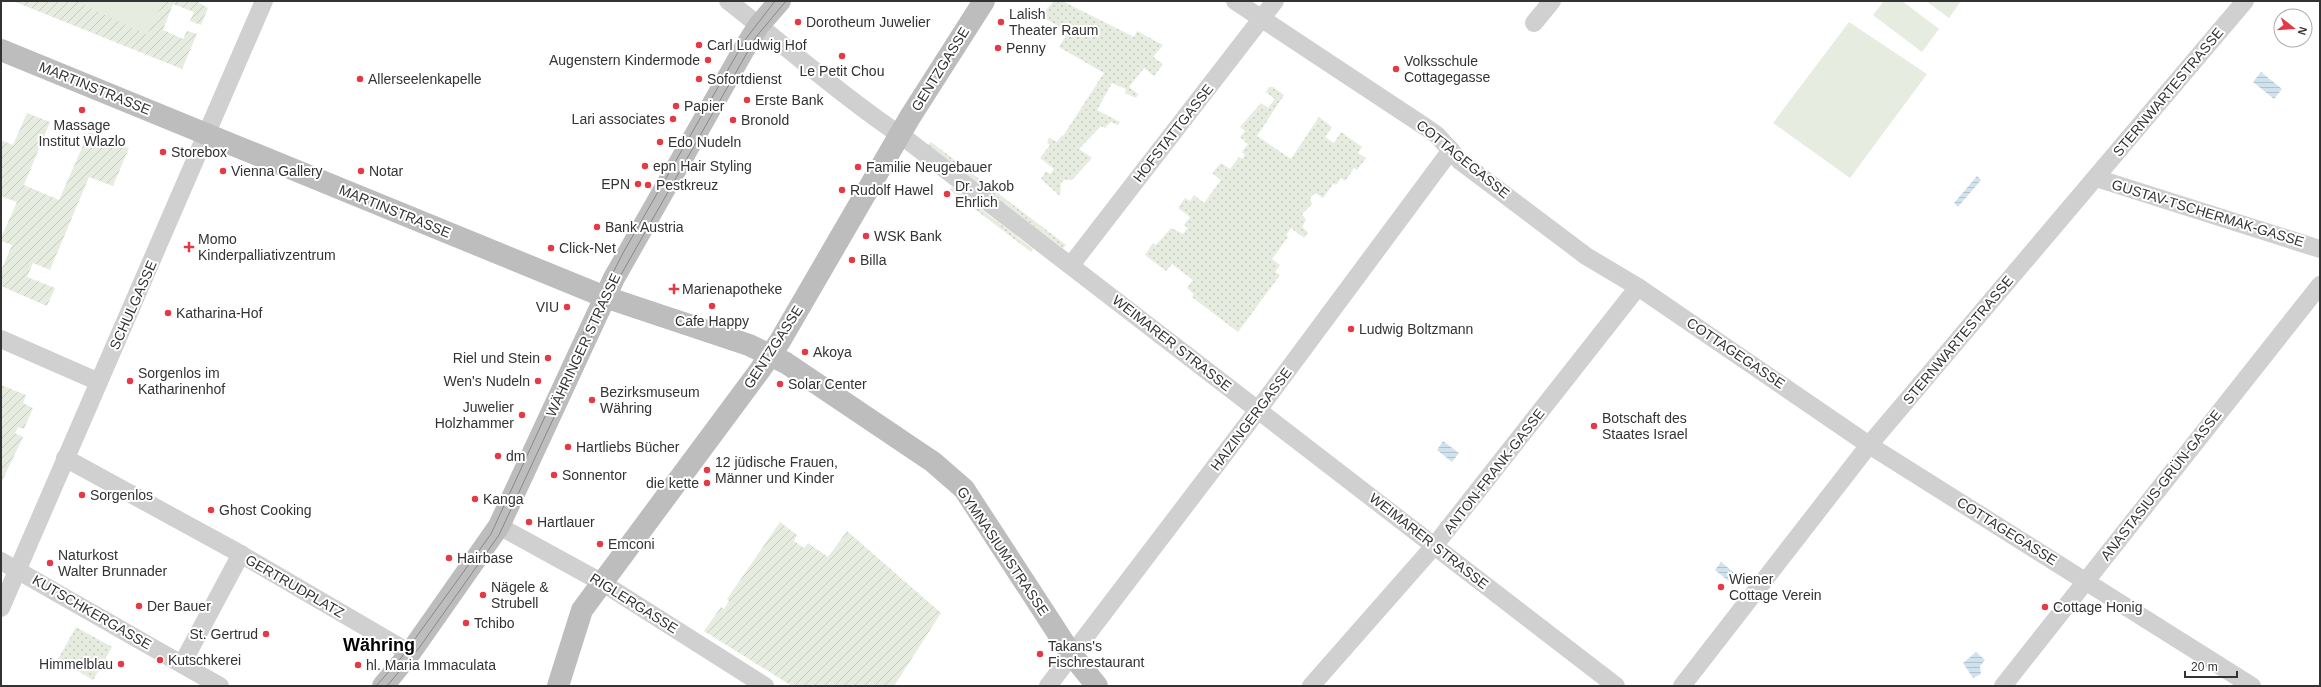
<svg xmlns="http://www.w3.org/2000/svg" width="2321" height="687" viewBox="0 0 2321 687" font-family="Arial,sans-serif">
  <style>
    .grass { fill: url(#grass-dots) }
    .garden { fill: url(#garden-furrows) }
    .pitch { fill: #e6ecdf }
    .water { fill: url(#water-rules) }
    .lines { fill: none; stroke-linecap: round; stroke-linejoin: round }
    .street { stroke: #d0d0d0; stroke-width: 18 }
    .secondary { stroke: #bdbdbd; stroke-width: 22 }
    .tram { stroke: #888; stroke-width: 1 }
    .poi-dot { fill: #e63946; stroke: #fff; stroke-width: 1.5 }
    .labels { text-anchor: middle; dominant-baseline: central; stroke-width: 4; stroke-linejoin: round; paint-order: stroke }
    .poi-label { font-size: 14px; fill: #333; stroke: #fff; text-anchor: start }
    .street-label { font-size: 14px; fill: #333; stroke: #fff }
    .district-label { font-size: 18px; font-weight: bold; fill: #000; stroke: #fff }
  </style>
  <defs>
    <pattern id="grass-dots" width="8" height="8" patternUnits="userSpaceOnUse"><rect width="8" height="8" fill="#e6ecdf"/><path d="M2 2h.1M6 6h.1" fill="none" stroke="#c6cbc0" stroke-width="1.8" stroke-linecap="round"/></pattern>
    <pattern id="garden-furrows" width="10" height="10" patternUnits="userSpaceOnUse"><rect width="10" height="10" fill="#e6ecdf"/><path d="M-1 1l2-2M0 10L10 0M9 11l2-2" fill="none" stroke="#c6cbc0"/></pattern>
    <pattern id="water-rules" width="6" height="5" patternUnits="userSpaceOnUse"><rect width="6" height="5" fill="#cfe2ee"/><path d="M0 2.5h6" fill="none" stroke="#b2c2cd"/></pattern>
  </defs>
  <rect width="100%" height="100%" fill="#fff"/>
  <g class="grass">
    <path d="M1054 1H1062L1134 37 1137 31 1163 45 1153 57 1163 64 1154 76 1144 68 1129 87 1138 94 1136 98 1125 93 1126 89 1112 83 1097 110 1120 122 1118 125 1111 122 1105 128 1101 126 1079 149 1092 158 1072 180H1064L1061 183 1060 196 1041 179 1046 171 1050 174 1054 169 1040 158 1050 145 1047 143 1049 138 1057 142 1062 135 1063 136 1104 73 1059 47 1068 32 1041 16Z"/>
    <path d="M1269 87H1273L1284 95 1257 136 1291 159 1319 117 1332 127 1325 137 1334 143 1341 132 1362 147 1358 153 1366 158 1357 170 1354 168 1345 181 1341 178 1336 185 1334 183 1323 198 1315 193 1310 198 1312 204 1302 214 1306 220 1302 227 1308 232 1304 238 1291 228 1286 235 1288 237 1272 259 1280 265 1275 272 1280 275 1238 332 1192 297 1194 294 1187 288 1193 280 1172 264 1166 271 1145 255 1153 243 1156 245 1171 228 1183 234 1188 228 1184 225 1190 217 1178 208 1185 198 1190 201 1194 195 1204 203 1221 180 1212 173 1221 163 1230 169 1239 157 1242 159 1245 155 1242 152 1248 144 1240 137 1245 131 1240 127 1261 103 1268 108 1275 99 1266 92Z"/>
    <path d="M931 142 1066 245 1063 248 928 145Z"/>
    <path d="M952 187 1033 249 1031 252 950 190Z"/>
    <path d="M76 627 112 647 93 680 58 659Z"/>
  </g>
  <g class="garden">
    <path d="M13 1H196L208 8 201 25 190 21 194 12 173 4 163 30 183 39 187 31 197 34 182 69Z"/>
    <path d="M27 113 50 122 24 185 59 200 89 132 129 148 113 186 89 177 50 270 33 263 27 277 55 288 47 306 1 286V271L12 245 1 241V238L17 202 1 196V140L13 145Z"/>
    <path d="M1 385 26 395 23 403 33 408 24 429 18 427 15 433 23 437 2 481Z"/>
    <path d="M780 522 797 535 794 541 804 548 808 543 828 557 847 531 941 613 894 686H792L704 631 721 607 724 609 729 601 727 599Z"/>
  </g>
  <g class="pitch">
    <path d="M84 1H164L147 35 82 4Z"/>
    <path d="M1884 1H1902L1939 29 1922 52 1873 15Z"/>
    <path d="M1926 1H1961L1949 18Z"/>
    <path d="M1849 22 1927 74 1850 178 1773 123Z"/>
  </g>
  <g class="water">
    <path d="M2261 72 2282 89 2274 99 2253 82Z"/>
    <path d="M1977 176 1981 180 1958 207 1954 203Z"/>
    <path d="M1443 441 1459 453 1452 462 1437 450Z"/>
    <path d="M1721 562 1737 575 1730 582 1715 570Z"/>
    <path d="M1976 652 1985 660 1980 666 1981 674 1973 678 1963 663Z"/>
  </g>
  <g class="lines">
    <g class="street">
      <path d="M728 1C787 47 843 97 906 139L1616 686"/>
      <path d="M1235 1 1427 128 1437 135 1460 161 1586 256 1638 287 1869 445 2252 686"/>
      <path d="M1534 23 1552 1"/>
      <path d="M2096 178 2320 249"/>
      <path d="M1071 265 1275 1"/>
      <path d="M1 339 99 382"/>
      <path d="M65 458 237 552 410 653"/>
      <path d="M499 526 601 582 765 686"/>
      <path d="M1 561 220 686"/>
      <path d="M1 608 264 1"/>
      <path d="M182 664 241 554"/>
      <path d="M1048 686 1258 410 1451 150"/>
      <path d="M1311 686 1435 545 1638 287"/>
      <path d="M1682 686 1869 445 2245 1"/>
      <path d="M2003 686 2320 285"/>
    </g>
    <g class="secondary">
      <path d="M1 50 605 297 749 345 786 363 933 462 964 489 1072 655 1097 686"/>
      <path d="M383 686 410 653 499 526 614 278 747 44 759 25 780 1"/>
      <path d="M558 686 582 610 760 370 780 341 910 117 984 1"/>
    </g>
    <g class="tram">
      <path d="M376 686 401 658 491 534 594 310 623 253 745 40 775 1"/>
      <path d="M387 686 419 648 499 535 618 280 756 37 786 1"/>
    </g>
  </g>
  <g class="poi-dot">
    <circle cx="798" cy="22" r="4"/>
    <circle cx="1001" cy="22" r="4"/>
    <circle cx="699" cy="45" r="4"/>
    <circle cx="998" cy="48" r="4"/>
    <circle cx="842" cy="56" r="4"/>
    <circle cx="708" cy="60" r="4"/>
    <circle cx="1396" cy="69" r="4"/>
    <circle cx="360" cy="79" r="4"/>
    <circle cx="699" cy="79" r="4"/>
    <circle cx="747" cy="100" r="4"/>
    <circle cx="676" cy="106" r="4"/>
    <circle cx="82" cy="110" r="4"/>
    <circle cx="673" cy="119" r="4"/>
    <circle cx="733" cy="120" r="4"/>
    <circle cx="660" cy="142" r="4"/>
    <circle cx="163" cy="152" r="4"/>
    <circle cx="645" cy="166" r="4"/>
    <circle cx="858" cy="167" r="4"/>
    <circle cx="223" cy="171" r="4"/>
    <circle cx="361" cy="171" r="4"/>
    <circle cx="638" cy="184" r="4"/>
    <circle cx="648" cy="185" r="4"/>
    <circle cx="842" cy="190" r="4"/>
    <circle cx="947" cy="194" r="4"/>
    <circle cx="597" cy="227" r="4"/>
    <circle cx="866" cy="236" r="4"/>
    <path d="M187 241h4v4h4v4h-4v4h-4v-4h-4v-4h4z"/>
    <circle cx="551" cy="248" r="4"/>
    <circle cx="852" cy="260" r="4"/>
    <path d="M672 283h4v4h4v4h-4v4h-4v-4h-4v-4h4z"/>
    <circle cx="712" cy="306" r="4"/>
    <circle cx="567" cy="307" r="4"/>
    <circle cx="168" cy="313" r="4"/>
    <circle cx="1351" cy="329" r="4"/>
    <circle cx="805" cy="352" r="4"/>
    <circle cx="548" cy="358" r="4"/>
    <circle cx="130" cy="381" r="4"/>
    <circle cx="538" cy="381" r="4"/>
    <circle cx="780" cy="384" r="4"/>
    <circle cx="592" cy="400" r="4"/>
    <circle cx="522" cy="415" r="4"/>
    <circle cx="1594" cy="426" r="4"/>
    <circle cx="568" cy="447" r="4"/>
    <circle cx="498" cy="456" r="4"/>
    <circle cx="707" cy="470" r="4"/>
    <circle cx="554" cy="475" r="4"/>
    <circle cx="707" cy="483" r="4"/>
    <circle cx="82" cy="495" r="4"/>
    <circle cx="475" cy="499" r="4"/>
    <circle cx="211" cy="510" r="4"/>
    <circle cx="529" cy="522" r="4"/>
    <circle cx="600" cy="544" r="4"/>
    <circle cx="449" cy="558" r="4"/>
    <circle cx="50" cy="563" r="4"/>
    <circle cx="1721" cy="587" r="4"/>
    <circle cx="483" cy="595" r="4"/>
    <circle cx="139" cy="606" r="4"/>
    <circle cx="2045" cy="607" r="4"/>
    <circle cx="466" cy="623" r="4"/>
    <circle cx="266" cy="634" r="4"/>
    <circle cx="1040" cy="654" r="4"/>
    <circle cx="160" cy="660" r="4"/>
    <circle cx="121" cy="664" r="4"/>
    <circle cx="358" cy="665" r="4"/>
  </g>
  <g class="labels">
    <g class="poi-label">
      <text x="1009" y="14">Lalish<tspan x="1009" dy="16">Theater Raum</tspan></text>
      <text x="806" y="22">Dorotheum Juwelier</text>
      <text x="707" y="45">Carl Ludwig Hof</text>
      <text x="1006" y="48">Penny</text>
      <text x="700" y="60" text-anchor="end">Augenstern Kindermode</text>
      <text x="1404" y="61">Volksschule<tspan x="1404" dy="16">Cottagegasse</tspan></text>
      <text x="842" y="71" text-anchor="middle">Le Petit Chou</text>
      <text x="368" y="79">Allerseelenkapelle</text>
      <text x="707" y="79">Sofortdienst</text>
      <text x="755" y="100">Erste Bank</text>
      <text x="684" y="106">Papier</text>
      <text x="665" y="119" text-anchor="end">Lari associates</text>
      <text x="741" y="120">Bronold</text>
      <text x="82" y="125" text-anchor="middle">Massage<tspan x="82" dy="16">Institut Wlazlo</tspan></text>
      <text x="668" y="142">Edo Nudeln</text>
      <text x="171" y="152">Storebox</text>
      <text x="653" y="166">epn Hair Styling</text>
      <text x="866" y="167">Familie Neugebauer</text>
      <text x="231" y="171">Vienna Gallery</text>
      <text x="369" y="171">Notar</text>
      <text x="630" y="184" text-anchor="end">EPN</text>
      <text x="656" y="185">Pestkreuz</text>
      <text x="955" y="186">Dr. Jakob<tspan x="955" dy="16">Ehrlich</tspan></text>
      <text x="850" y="190">Rudolf Hawel</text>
      <text x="605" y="227">Bank Austria</text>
      <text x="874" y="236">WSK Bank</text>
      <text x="198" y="239">Momo<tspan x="198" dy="16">Kinderpalliativzentrum</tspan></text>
      <text x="559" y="248">Click-Net</text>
      <text x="860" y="260">Billa</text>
      <text x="682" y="289">Marienapotheke</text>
      <text x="559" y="307" text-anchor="end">VIU</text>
      <text x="176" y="313">Katharina-Hof</text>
      <text x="712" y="321" text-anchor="middle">Cafe Happy</text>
      <text x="1359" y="329">Ludwig Boltzmann</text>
      <text x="813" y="352">Akoya</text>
      <text x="540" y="358" text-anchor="end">Riel und Stein</text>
      <text x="138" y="373">Sorgenlos im<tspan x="138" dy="16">Katharinenhof</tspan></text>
      <text x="530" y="381" text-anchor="end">Wen's Nudeln</text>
      <text x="788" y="384">Solar Center</text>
      <text x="600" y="392">Bezirksmuseum<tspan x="600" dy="16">Währing</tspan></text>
      <text x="514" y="407" text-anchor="end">Juwelier<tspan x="514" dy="16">Holzhammer</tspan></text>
      <text x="1602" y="418">Botschaft des<tspan x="1602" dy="16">Staates Israel</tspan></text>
      <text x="576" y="447">Hartliebs Bücher</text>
      <text x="506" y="456">dm</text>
      <text x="715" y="462">12 jüdische Frauen,<tspan x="715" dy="16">Männer und Kinder</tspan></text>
      <text x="562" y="475">Sonnentor</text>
      <text x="699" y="483" text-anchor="end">die kette</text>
      <text x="90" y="495">Sorgenlos</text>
      <text x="483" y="499">Kanga</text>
      <text x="219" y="510">Ghost Cooking</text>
      <text x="537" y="522">Hartlauer</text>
      <text x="608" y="544">Emconi</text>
      <text x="58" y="555">Naturkost<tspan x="58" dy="16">Walter Brunnader</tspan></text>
      <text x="457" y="558">Hairbase</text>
      <text x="1729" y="579">Wiener<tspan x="1729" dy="16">Cottage Verein</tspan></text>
      <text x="491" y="587">Nägele &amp;<tspan x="491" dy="16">Strubell</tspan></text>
      <text x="147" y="606">Der Bauer</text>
      <text x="2053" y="607">Cottage Honig</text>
      <text x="474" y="623">Tchibo</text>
      <text x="258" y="634" text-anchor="end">St. Gertrud</text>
      <text x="1048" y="646">Takans's<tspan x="1048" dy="16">Fischrestaurant</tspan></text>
      <text x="168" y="660">Kutschkerei</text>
      <text x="113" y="664" text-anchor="end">Himmelblau</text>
      <text x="366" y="665">hl. Maria Immaculata</text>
    </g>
    <g class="street-label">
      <text transform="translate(940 69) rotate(-58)">GENTZGASSE</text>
      <text transform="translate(95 88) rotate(22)">MARTINSTRASSE</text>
      <text transform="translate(2168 92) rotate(-50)">STERNWARTESTRASSE</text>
      <text transform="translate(1173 133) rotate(-52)">HOFSTATTGASSE</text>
      <text transform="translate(1463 159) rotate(39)">COTTAGEGASSE</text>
      <text transform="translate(395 211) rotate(22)">MARTINSTRASSE</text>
      <text transform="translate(2208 213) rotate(17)">GUSTAV-TSCHERMAK-GASSE</text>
      <text transform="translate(133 305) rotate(-66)">SCHULGASSE</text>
      <text transform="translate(1958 340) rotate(-50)">STERNWARTESTRASSE</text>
      <text transform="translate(1172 343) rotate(38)">WEIMARER STRASSE</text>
      <text transform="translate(583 345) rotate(-65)">WÄHRINGER STRASSE</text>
      <text transform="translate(773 347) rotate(-57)">GENTZGASSE</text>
      <text transform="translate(1736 353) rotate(34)">COTTAGEGASSE</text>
      <text transform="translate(1251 419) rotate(-53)">HAIZINGERGASSE</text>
      <text transform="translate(1494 471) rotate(-52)">ANTON-FRANK-GASSE</text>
      <text transform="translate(2161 485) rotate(-52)">ANASTASIUS-GRÜN-GASSE</text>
      <text transform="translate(2007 531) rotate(32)">COTTAGEGASSE</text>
      <text transform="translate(1429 541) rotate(38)">WEIMARER STRASSE</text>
      <text transform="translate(1003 551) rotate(56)">GYMNASIUMSTRASSE</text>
      <text transform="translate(295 586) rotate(30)">GERTRUDPLATZ</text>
      <text transform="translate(634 603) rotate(32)">RIGLERGASSE</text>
      <text transform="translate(92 612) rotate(30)">KUTSCHKERGASSE</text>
    </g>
    <g class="district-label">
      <text x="379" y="645">Währing</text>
    </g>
  </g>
  <rect width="2321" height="687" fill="none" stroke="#333333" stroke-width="4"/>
  <g transform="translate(2293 28) rotate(107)"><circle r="19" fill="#ffffff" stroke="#adadad"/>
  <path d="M0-3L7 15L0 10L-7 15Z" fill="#e63946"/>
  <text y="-6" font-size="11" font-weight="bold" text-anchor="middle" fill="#333333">N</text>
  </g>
  <path d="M2185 671v6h52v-6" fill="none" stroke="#333333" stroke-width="2"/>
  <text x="2191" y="671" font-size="12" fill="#333333" stroke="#ffffff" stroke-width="3" paint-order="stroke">20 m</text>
</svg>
